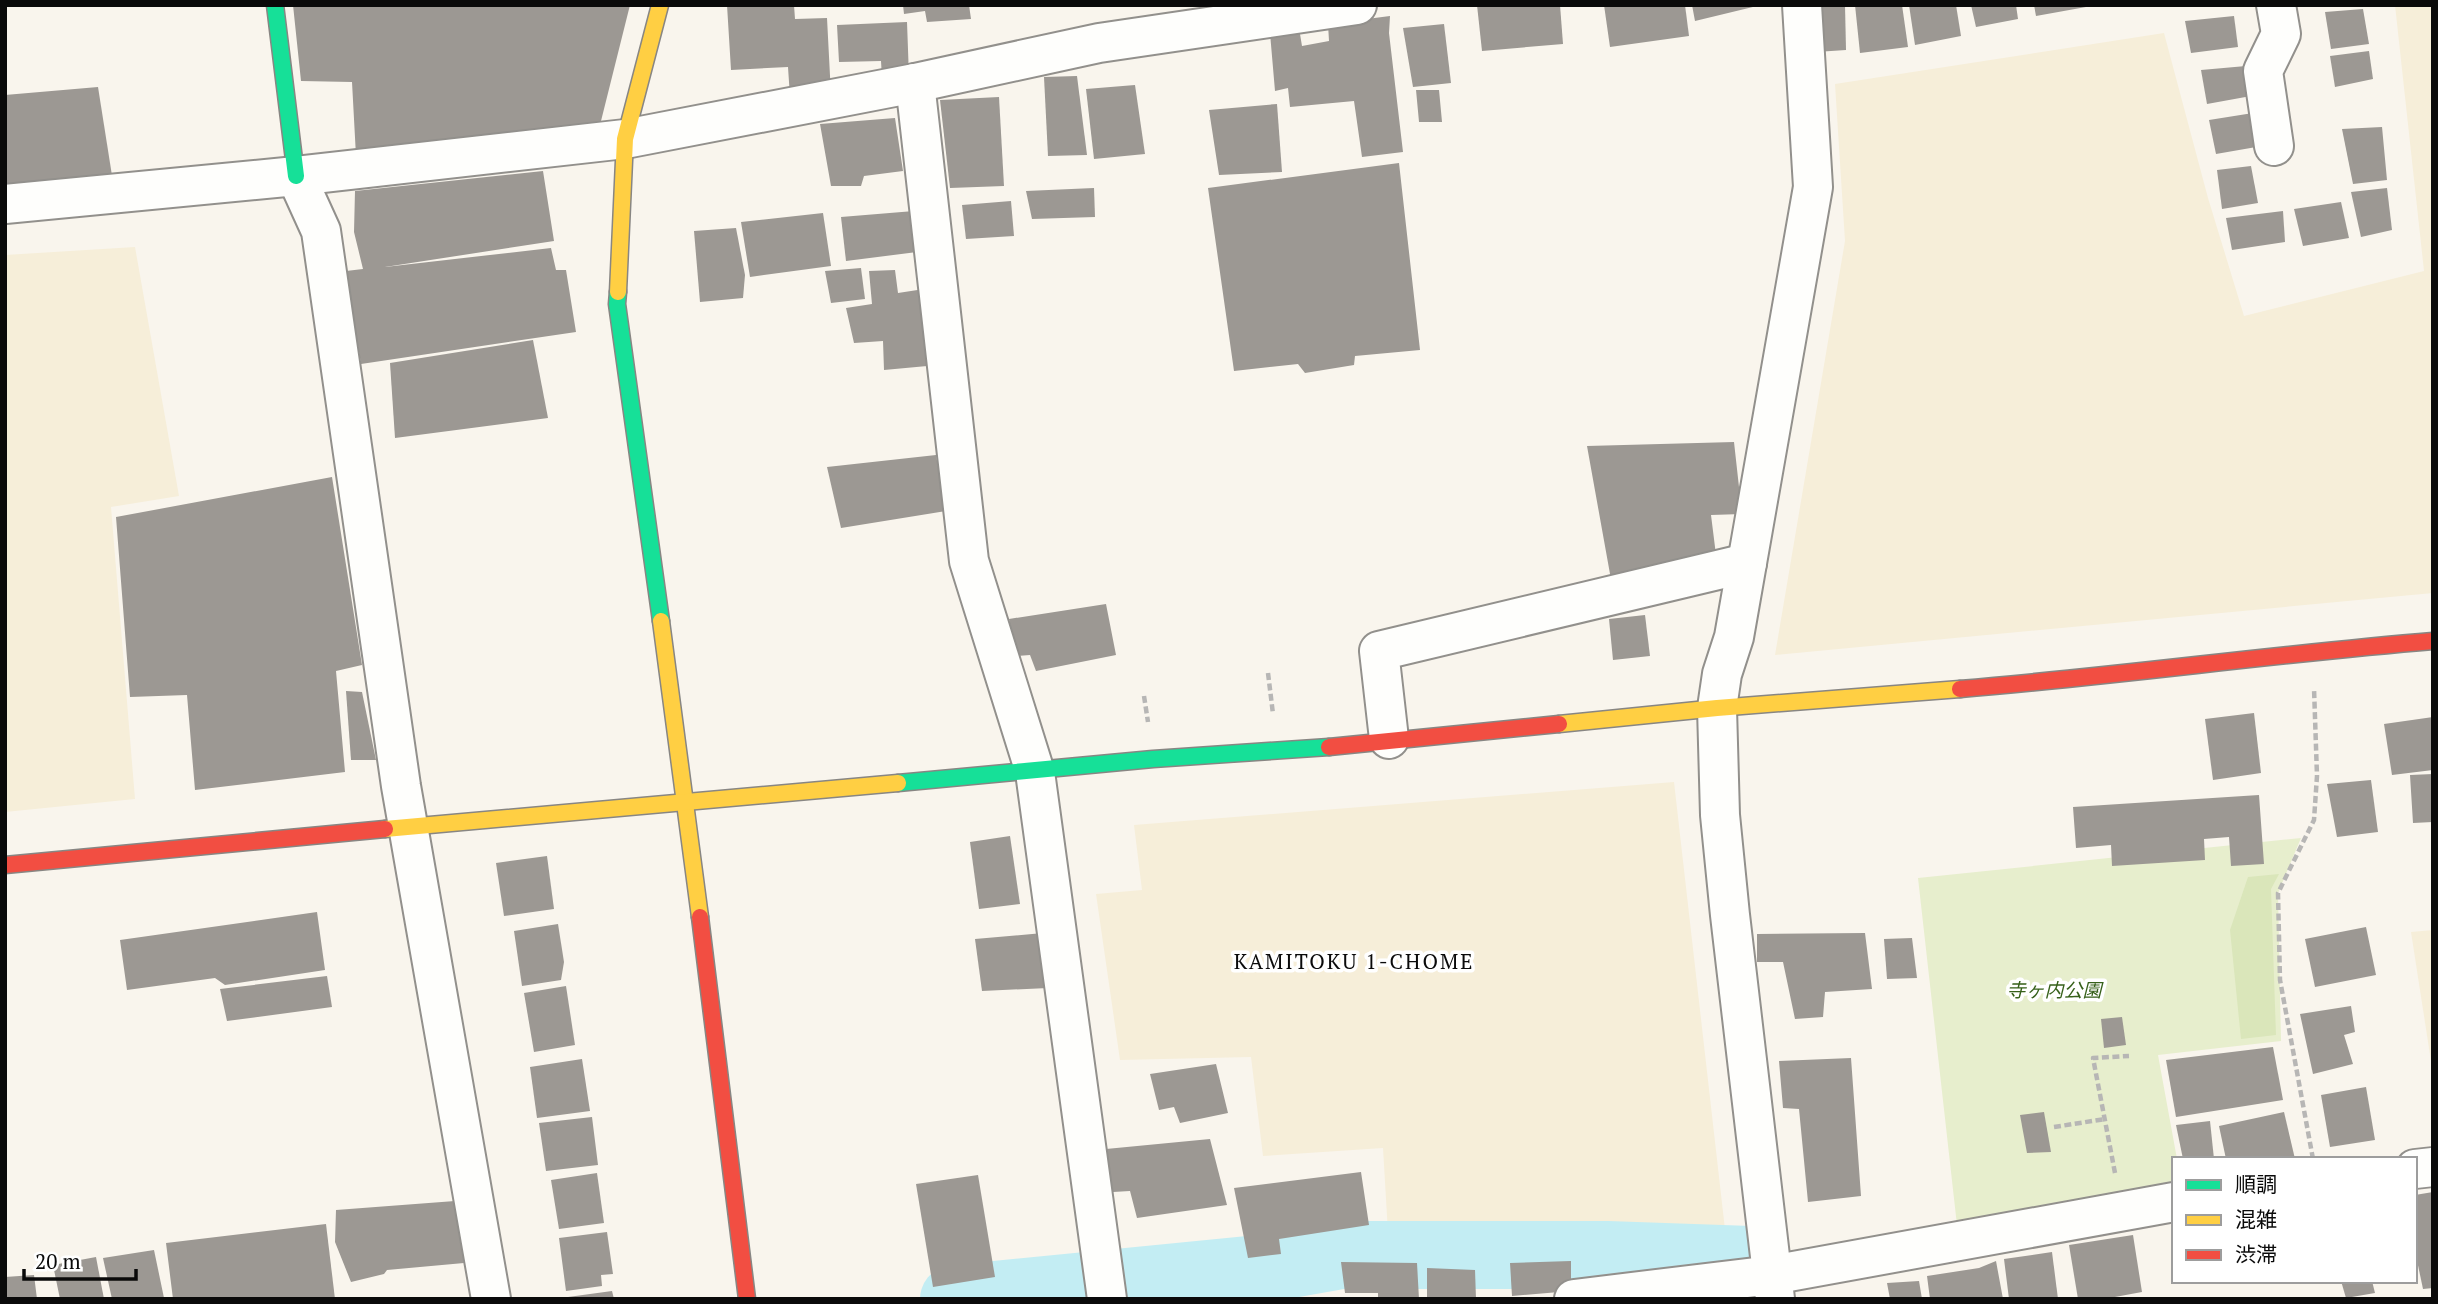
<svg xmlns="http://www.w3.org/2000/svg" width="2438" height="1304" viewBox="0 0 2438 1304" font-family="'PT Serif','Noto Sans JP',serif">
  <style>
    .farmland { fill: #f6eed9 }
    .green { fill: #e7eecd }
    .forest { fill: #dae6ba }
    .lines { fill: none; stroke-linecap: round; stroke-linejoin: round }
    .river { stroke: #c3edf3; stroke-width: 68 }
    .building { fill: #9c9893 }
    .street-casing { stroke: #92908c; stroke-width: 42 }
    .fast-casing { stroke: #888683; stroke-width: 19 }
    .slow-casing { stroke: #888683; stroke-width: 19 }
    .jam-casing { stroke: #888683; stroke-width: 19 }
    .path { stroke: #b7b6b5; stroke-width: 4.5; stroke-dasharray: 7 3.5; stroke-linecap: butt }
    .street { stroke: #fefefc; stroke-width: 38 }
    .fast { stroke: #16e098; stroke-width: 16 }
    .slow { stroke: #ffcf43; stroke-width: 16 }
    .jam { stroke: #f24e42; stroke-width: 16 }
    .labels { text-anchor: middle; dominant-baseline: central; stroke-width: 7; stroke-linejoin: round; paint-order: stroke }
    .park-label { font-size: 19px; font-style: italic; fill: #37611b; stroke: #fff }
    .neighbourhood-label { font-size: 21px; letter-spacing: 2px; fill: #0a0a0a; stroke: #fff }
  </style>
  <rect width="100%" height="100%" fill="#f9f5ed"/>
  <g class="farmland">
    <path d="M2395 5H2433V593L1775 655 1845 241 1835 84 2164 33 2208 198 2244 316 2424 271Z"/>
    <path d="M135 247 179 496 111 507 135 799 5 812V255Z"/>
    <path d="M1674 782 1727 1247 1388 1233 1383 1148 1263 1156 1251 1057 1120 1060 1096 894 1142 890 1134 825Z"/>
    <path d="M2433 930V1074L2411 932Z"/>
  </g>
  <path class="green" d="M2301 838 2278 893 2281 1041 2158 1055 2177 1159H2174V1197L1958 1234 1918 878Z"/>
  <path class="forest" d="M2279 874 2271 889 2276 1035 2241 1039 2230 930 2248 877Z"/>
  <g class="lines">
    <path class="river" d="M954 1299 1268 1268 1341 1255H1607L1750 1260 1752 1299"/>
  </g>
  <g class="building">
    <path d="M293 5H630L599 129 356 156 352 82 301 81Z"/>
    <path d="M727 5H794L795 19 827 18 831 95 790 97 788 67 731 70Z"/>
    <path d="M903 5H969L971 19 927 22 925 11 904 14Z"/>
    <path d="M1477 5H1560L1563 44 1482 51Z"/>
    <path d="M1604 5H1685L1689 36 1610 47Z"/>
    <path d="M1692 5H1757V6L1695 21Z"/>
    <path d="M1812 5H1845L1846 50 1816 52Z"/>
    <path d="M1855 5H1902L1908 47 1860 53Z"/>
    <path d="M1909 5H1956L1961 36 1915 45Z"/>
    <path d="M1971 5H2016L2018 19 1976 27Z"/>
    <path d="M2034 5H2086V7L2036 16Z"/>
    <path d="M2363 9 2369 44 2331 49 2325 12Z"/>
    <path d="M1390 16 1389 33 1403 152 1362 157 1354 101 1290 107 1288 88 1275 91 1270 33 1299 28 1302 46 1329 41 1328 24Z"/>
    <path d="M2234 16 2238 47 2191 53 2185 21Z"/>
    <path d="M907 22 909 77 882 78 881 61 839 62 837 25Z"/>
    <path d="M1444 24 1451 83 1413 87 1403 28Z"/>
    <path d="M2369 51 2373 79 2335 87 2330 56Z"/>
    <path d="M2246 66 2251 96 2207 104 2201 70Z"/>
    <path d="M1077 76 1087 155 1048 156 1044 77Z"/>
    <path d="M1135 85 1145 154 1094 159 1086 89Z"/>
    <path d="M98 87 113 182 5 193V95Z"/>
    <path d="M1416 90H1439L1442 122H1419Z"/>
    <path d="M999 97 1004 186 950 188 940 100Z"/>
    <path d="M1277 104 1282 172 1219 175 1209 110Z"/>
    <path d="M2253 113 2262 146 2216 154 2209 120Z"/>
    <path d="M895 118 903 171 864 176 861 186H831L820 124Z"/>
    <path d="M2382 127 2387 180 2353 184 2342 129Z"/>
    <path d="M1399 163 1420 350 1355 356 1354 365 1305 373 1298 364 1234 371 1208 188Z"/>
    <path d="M2251 166 2258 203 2222 209 2217 170Z"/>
    <path d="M543 171 554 241 385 267 551 248 556 270H566L576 332 361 364 346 271 363 269 354 232 355 191Z"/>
    <path d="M1094 188 1095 217 1032 219 1026 191Z"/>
    <path d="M2387 188 2392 230 2361 237 2351 192Z"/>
    <path d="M1011 201 1014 236 966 239 962 205Z"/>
    <path d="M2341 202 2349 238 2303 246 2294 209Z"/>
    <path d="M914 211 917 252 846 261 841 217Z"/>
    <path d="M2283 211 2285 242 2232 250 2226 218Z"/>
    <path d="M823 213 831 266 750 277 741 222Z"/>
    <path d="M736 228 745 275 743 298 700 302 694 231Z"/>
    <path d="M861 268 865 299 831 303 825 271Z"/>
    <path d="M895 270 898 293 924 289 938 365 884 370 883 341 854 343 846 308 872 304 869 271Z"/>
    <path d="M533 340 548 418 395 438 390 363Z"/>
    <path d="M1734 442 1742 514 1711 515 1717 563 1612 585 1587 446Z"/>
    <path d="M936 455 946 511 841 528 827 467Z"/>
    <path d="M332 477 362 665 336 671 345 772 195 790 187 695 130 697 116 517Z"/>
    <path d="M1106 604 1116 655 1036 671 1030 655 1017 656 1009 619Z"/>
    <path d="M1645 615 1650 656 1613 660 1609 619Z"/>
    <path d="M346 691 362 692 376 760H351Z"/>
    <path d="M2254 713 2261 773 2213 780 2205 719Z"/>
    <path d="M2433 717V770L2392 775 2384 724Z"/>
    <path d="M2433 774V822L2413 823 2410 775Z"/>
    <path d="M2371 780 2378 832 2337 837 2327 784Z"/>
    <path d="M2259 795 2264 864 2231 866 2229 837 2204 839 2205 860 2112 866 2111 845 2076 848 2073 807Z"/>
    <path d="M1010 836 1020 904 979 909 970 842Z"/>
    <path d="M547 856 554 909 504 916 496 863Z"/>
    <path d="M317 912 325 970 225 985 215 978 127 990 120 940Z"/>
    <path d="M558 924 564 962 561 980 522 986 514 931Z"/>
    <path d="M2366 927 2376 975 2315 987 2305 939Z"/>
    <path d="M1043 933 1048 988 982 991 975 939Z"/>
    <path d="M1865 933 1872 989 1825 992 1823 1017 1795 1019 1783 962H1757V934Z"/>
    <path d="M1912 938 1917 978 1887 979 1884 939Z"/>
    <path d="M327 976 332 1007 227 1021 220 989Z"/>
    <path d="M566 986 575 1045 534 1052 524 993Z"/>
    <path d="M2351 1006 2355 1032 2344 1035 2353 1064 2313 1074 2300 1014Z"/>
    <path d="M2122 1017 2126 1045 2104 1048 2101 1019Z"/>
    <path d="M2273 1047 2283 1100 2176 1117 2166 1060Z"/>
    <path d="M1851 1058 1861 1196 1808 1202 1799 1109 1783 1108 1779 1061Z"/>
    <path d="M582 1059 590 1111 537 1118 530 1067Z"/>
    <path d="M1216 1064 1228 1113 1180 1123 1174 1107 1159 1110 1150 1074Z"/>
    <path d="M2366 1087 2375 1140 2330 1147 2321 1095Z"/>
    <path d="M2044 1112 2051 1152 2027 1153 2020 1115Z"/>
    <path d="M2284 1112 2295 1159H2226L2219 1126Z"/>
    <path d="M592 1117 598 1165 546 1171 539 1123Z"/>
    <path d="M2210 1121 2214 1159H2183L2176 1125Z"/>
    <path d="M1210 1139 1227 1205 1137 1218 1130 1191 1113 1192 1106 1149Z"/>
    <path d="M1361 1172 1369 1225 1279 1239 1281 1254 1248 1258 1234 1188Z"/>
    <path d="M597 1173 604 1223 559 1229 551 1180Z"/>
    <path d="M978 1175 995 1277 933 1287 916 1184Z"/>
    <path d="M2433 1192V1288L2423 1289 2415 1251V1195Z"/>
    <path d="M455 1201 464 1263 387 1270 384 1274 351 1282 335 1242 336 1210Z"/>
    <path d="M326 1224 335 1299H173L166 1243Z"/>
    <path d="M607 1232 613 1274 601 1275 602 1286 566 1291 559 1238Z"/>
    <path d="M2133 1235 2142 1292 2104 1299H2078L2069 1245Z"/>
    <path d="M154 1250 164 1298 112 1299 103 1258Z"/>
    <path d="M2052 1252 2058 1299H2009L2004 1259Z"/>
    <path d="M96 1257 104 1299H60L53 1265Z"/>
    <path d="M1571 1261V1291L1512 1296 1510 1263Z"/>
    <path d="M1996 1261 2003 1299H1930L1927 1276 1979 1268Z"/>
    <path d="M1341 1262 1417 1263 1419 1299H1378V1293H1345Z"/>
    <path d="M1427 1268 1475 1270 1476 1299H1427Z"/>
    <path d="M34 1275 37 1299H5V1277Z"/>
    <path d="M1919 1281 1922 1299H1890L1887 1283Z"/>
    <path d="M2341 1281H2372L2375 1293 2346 1298Z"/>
    <path d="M612 1291 614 1299H568V1297Z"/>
  </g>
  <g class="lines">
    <defs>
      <g id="street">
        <path d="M915 83 969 561 1035 772 1107 1299"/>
        <path d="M2274 146 2263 71 2281 34 2276 5"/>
        <path d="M296 176 321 231 401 786 491 1299"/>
        <path d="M5 204 296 176 625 139 915 83 1099 43 1357 5"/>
        <path d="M1389 739 1379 651 1747 563"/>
        <path d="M2415 1169 2433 1167"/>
        <path d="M1574 1299 1772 1275 2174 1202"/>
        <path d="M1775 1299 1730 915 1720 815 1717 708 1722 674 1734 637 1813 187 1802 5"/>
      </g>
      <g id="fast">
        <path d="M275 5 296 176"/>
        <path d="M618 292 617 304 661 621"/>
        <path d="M898 783 1153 759 1329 747"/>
      </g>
      <g id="slow">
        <path d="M618 292 625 139 660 5"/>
        <path d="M661 621 700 917"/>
        <path d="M1559 724 1717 708 1960 689"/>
        <path d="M385 829 898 783"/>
      </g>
      <g id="jam">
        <path d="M1960 689C2118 676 2275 654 2433 641"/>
        <path d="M1329 747 1559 724"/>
        <path d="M5 865 385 829"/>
        <path d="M700 917 747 1299"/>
      </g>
    </defs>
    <use href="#street" class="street-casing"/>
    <use href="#fast" class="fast-casing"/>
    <use href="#slow" class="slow-casing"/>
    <use href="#jam" class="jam-casing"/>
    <g class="path">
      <path d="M1268 673 1273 714"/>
      <path d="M1144 696 1148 722"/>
      <path d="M2054 1127 2105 1119"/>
      <path d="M2313 1159 2280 980 2278 893 2314 820 2317 776 2314 688"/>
      <path d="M2115 1173 2093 1058 2129 1056"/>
    </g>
    <use href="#street" class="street"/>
    <use href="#fast" class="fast"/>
    <use href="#slow" class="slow"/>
    <use href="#jam" class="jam"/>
  </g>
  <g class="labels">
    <g class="park-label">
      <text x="2054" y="989">寺ヶ内公園</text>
    </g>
    <g class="neighbourhood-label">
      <text x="1354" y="961">KAMITOKU 1-CHOME</text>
    </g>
  </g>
  <rect width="2438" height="1304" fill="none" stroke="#0a0a0a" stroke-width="14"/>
  <rect x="2172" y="1157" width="245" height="126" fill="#ffffff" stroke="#9d9d9d" stroke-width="2"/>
  <rect x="2186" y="1180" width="35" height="10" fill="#16e098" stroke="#9d9d9d" stroke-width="2"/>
  <text x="2235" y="1192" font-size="21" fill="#0a0a0a">順調</text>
  <rect x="2186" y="1215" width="35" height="10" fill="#ffcf43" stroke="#9d9d9d" stroke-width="2"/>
  <text x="2235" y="1227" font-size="21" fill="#0a0a0a">混雑</text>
  <rect x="2186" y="1250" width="35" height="10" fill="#f24e42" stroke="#9d9d9d" stroke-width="2"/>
  <text x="2235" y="1262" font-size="21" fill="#0a0a0a">渋滞</text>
  <path d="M24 1269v10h112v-10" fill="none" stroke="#0a0a0a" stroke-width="3.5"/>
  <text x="35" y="1269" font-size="21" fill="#0a0a0a" stroke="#ffffff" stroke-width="5" paint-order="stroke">20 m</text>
</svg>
